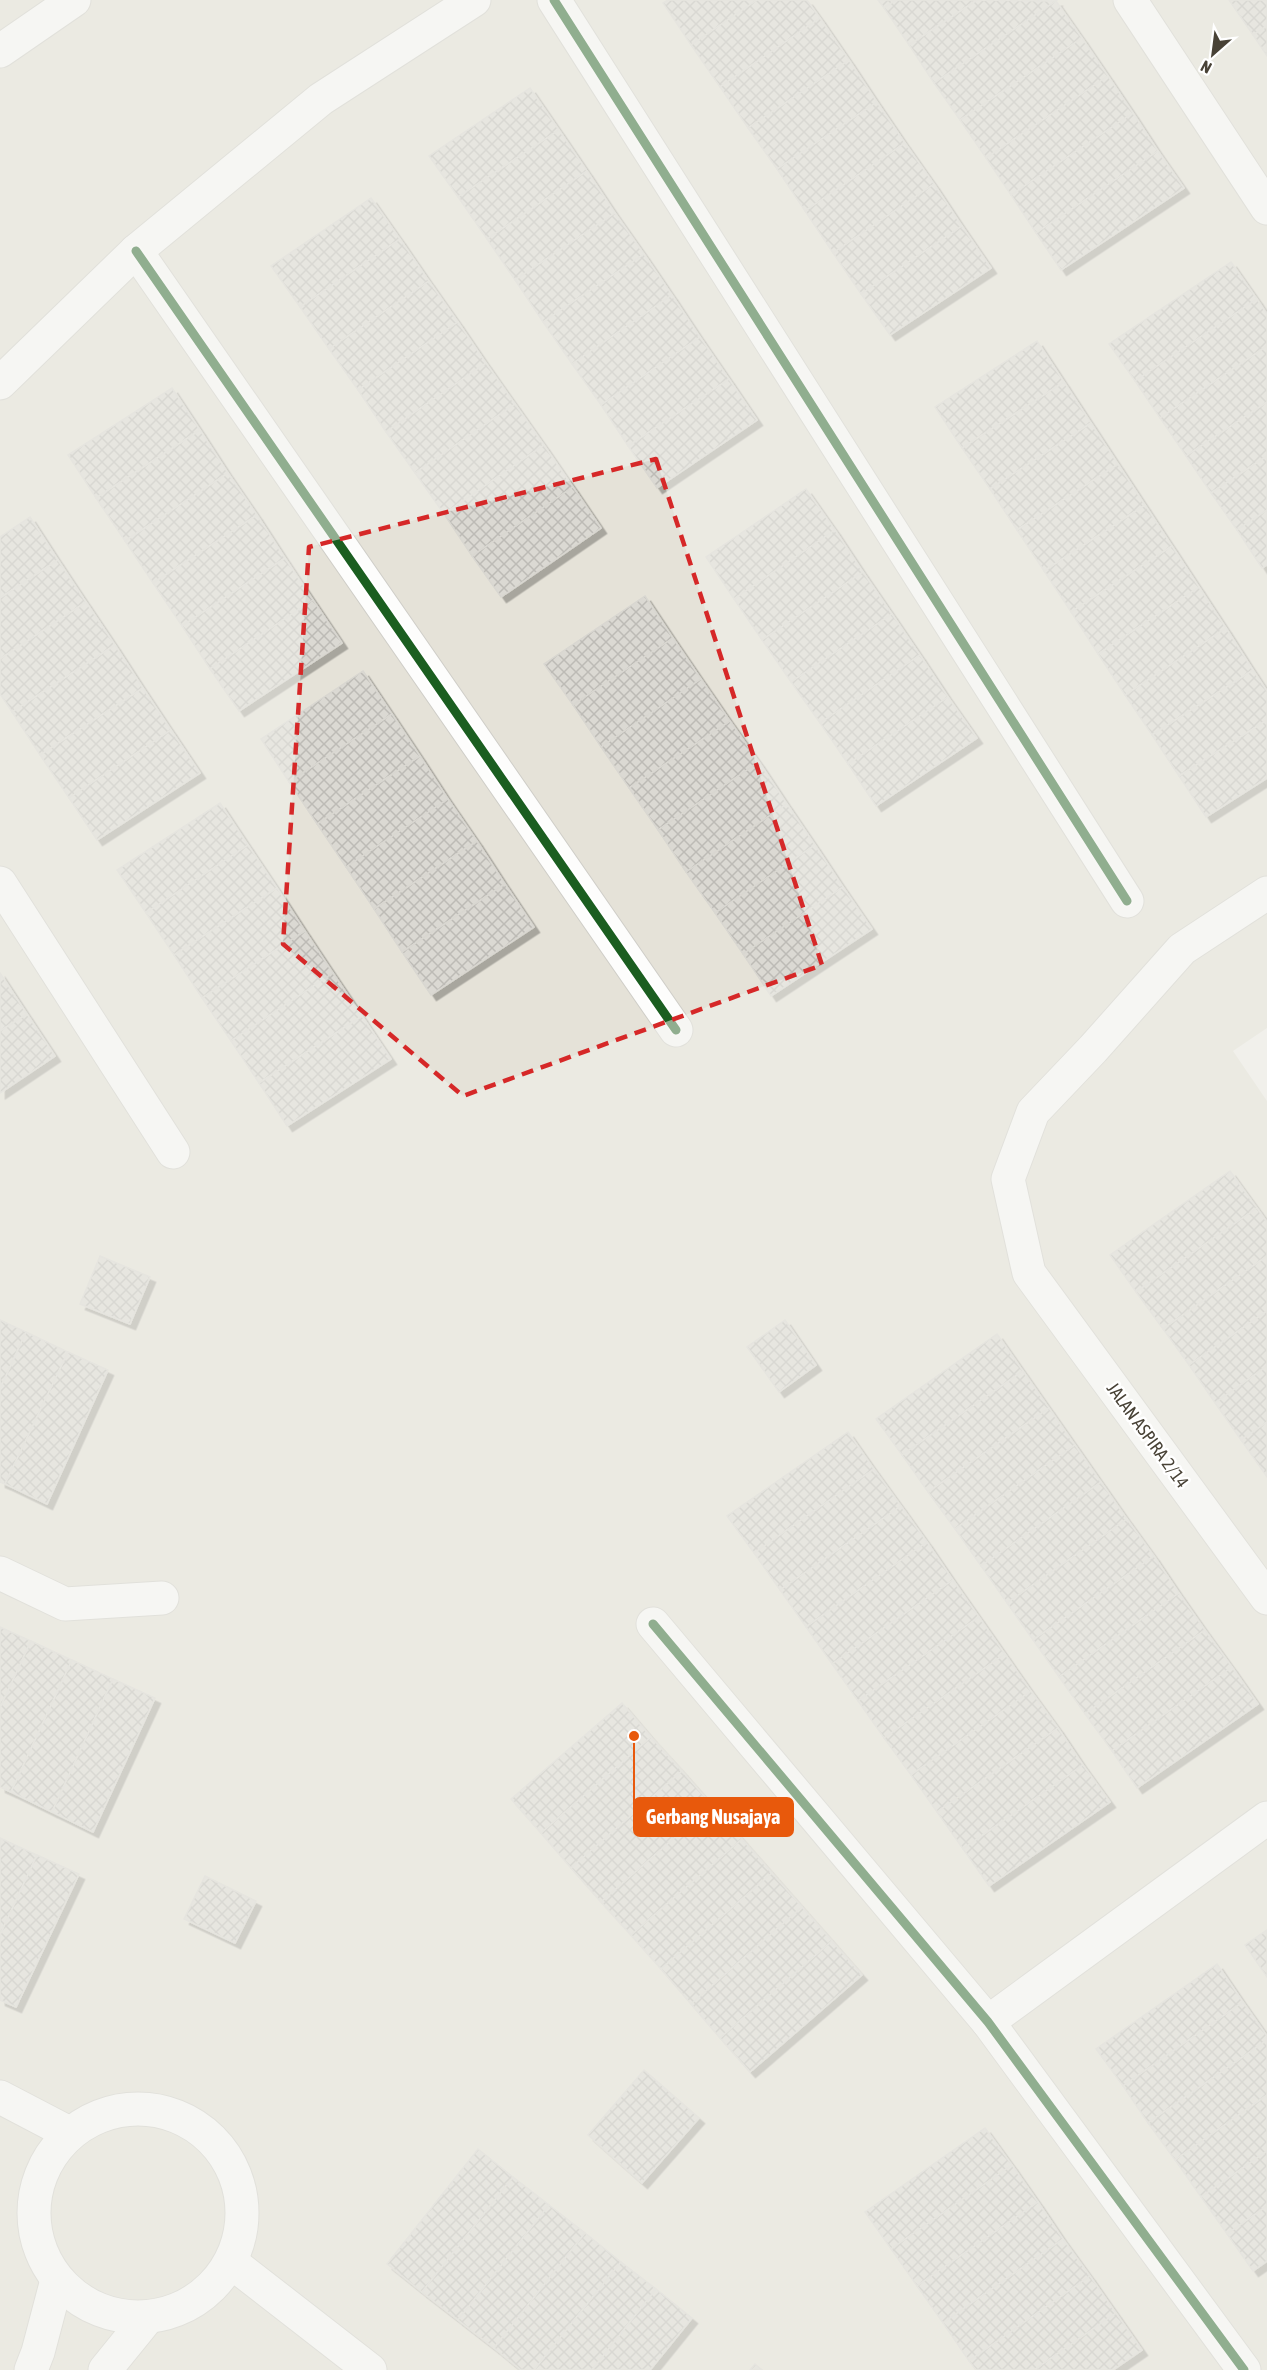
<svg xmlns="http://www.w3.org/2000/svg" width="1267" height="2370" viewBox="0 0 1267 2370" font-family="'Asap Condensed',sans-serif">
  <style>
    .residential { fill: #e5e2d8 }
    .building { fill: url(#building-cross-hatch); stroke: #d9d7d1; stroke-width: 1.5; filter: url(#shadow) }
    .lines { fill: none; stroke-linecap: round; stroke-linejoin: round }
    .minor-casing { stroke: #cfcec8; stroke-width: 35 }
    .minor { stroke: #fdfdfc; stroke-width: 33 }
    .cycleway-casing { stroke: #fff; stroke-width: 13 }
    .cycleway { stroke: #1b5e20; stroke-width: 9 }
    .marked { fill: none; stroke: #d62828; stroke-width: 4.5; stroke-dasharray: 12 8; stroke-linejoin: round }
    .labels { text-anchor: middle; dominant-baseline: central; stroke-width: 5; stroke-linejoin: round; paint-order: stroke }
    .street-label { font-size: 18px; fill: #484236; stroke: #fff }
    .leader { fill: none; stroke: #e8590c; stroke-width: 2 }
    .callout-dot { fill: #e8590c; stroke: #fff; stroke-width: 2 }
    .callout { fill: #e8590c; stroke: #e8590c; stroke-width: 2 }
    .callout-label { font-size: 20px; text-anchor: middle; font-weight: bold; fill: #fff }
  </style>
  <defs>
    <pattern id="building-cross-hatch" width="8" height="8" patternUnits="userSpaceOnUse" patternTransform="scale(1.5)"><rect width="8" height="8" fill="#dbd9d3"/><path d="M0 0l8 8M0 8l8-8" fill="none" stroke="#bdbbb6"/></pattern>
    <filter id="shadow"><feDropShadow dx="5.5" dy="5.5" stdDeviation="0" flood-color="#0004"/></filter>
  </defs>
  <rect width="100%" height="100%" fill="#f1f0eb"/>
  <path class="residential" d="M0 0H1267V1028L1233 1051 1267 1101V2370H0Z"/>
  <g class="building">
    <path d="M668 0H757L691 45 663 3Z"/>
    <path d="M757 0H807L820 18 720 87 691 45Z"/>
    <path d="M878 0H896L884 8Z"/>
    <path d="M896 0H977L909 45 884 8Z"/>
    <path d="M977 0 1056 1 934 83 909 45Z"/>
    <path d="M1229 0H1267V26L1253 35Z"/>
    <path d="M1056 1 1082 38 960 120 934 83Z"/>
    <path d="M820 18 849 60 748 128 720 87Z"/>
    <path d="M1267 26V56L1253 35Z"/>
    <path d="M1082 38 1108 76 986 158 960 120Z"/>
    <path d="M849 60 877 102 777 169 748 128Z"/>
    <path d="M1108 76 1133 113 1011 195 986 158Z"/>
    <path d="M530 88 559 130 458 197 429 156Z"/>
    <path d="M877 102 905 143 805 211 777 169Z"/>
    <path d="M1133 113 1158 151 1036 233 1011 195Z"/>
    <path d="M559 130 587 171 487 239 458 197Z"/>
    <path d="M905 143 934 184 833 253 805 211Z"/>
    <path d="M1158 151 1184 188 1061 270 1036 233Z"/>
    <path d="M587 171 615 213 515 280 487 239Z"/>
    <path d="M934 184 962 226 861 294 833 253Z"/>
    <path d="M371 198 400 239 300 307 271 266Z"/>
    <path d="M615 213 644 254 543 322 515 280Z"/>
    <path d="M962 226 991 268 890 335 861 294Z"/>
    <path d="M400 239 429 281 329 349 300 307Z"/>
    <path d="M644 254 672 295 572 364 543 322Z"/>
    <path d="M1231 262 1257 299 1135 381 1109 344Z"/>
    <path d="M429 281 458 322 358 390 329 349Z"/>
    <path d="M672 295 700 337 601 405 572 364Z"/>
    <path d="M1257 299 1267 314V346L1160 418 1135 381Z"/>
    <path d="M458 322 486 363 386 432 358 390Z"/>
    <path d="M700 337 729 379 628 446 601 405Z"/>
    <path d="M1037 341 1064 382 962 448 935 407Z"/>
    <path d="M1267 346V402L1186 456 1160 418Z"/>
    <path d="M486 363 515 404 415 473 386 432Z"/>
    <path d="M729 379 757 420 657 488 628 446Z"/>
    <path d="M1064 382 1091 423 990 489 962 448Z"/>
    <path d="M172 388 200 430 96 498 68 455Z"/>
    <path d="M1267 402V456L1211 493 1186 456Z"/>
    <path d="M515 404 544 445 444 514 415 473Z"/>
    <path d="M1091 423 1118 464 1017 530 990 489Z"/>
    <path d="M200 430 228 473 125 541 96 498Z"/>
    <path d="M544 445 573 487 472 556 444 514Z"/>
    <path d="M1267 456V510L1237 530 1211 493Z"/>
    <path d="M1118 464 1145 505 1044 571 1017 530Z"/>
    <path d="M228 473 257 515 153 583 125 541Z"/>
    <path d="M573 487 601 528 501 597 472 556Z"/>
    <path d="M806 489 835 530 734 599 706 557Z"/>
    <path d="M1145 505 1172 546 1071 612 1044 571Z"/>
    <path d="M1267 510V565L1262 568 1237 530Z"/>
    <path d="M257 515 285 558 182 626 153 583Z"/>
    <path d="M30 517 58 560 0 598V537Z"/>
    <path d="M835 530 863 572 762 640 734 599Z"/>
    <path d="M1172 546 1199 587 1098 654 1071 612Z"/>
    <path d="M285 558 313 600 210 669 182 626Z"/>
    <path d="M58 560 86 602 0 659V598Z"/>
    <path d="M863 572 892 614 791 682 762 640Z"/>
    <path d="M1199 587 1226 628 1125 695 1098 654Z"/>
    <path d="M645 596 673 638 573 705 544 664Z"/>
    <path d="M313 600 342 643 239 711 210 669Z"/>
    <path d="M86 602 115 645 12 712 0 694V659Z"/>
    <path d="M892 614 920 655 820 723 791 682Z"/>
    <path d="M1226 628 1253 670 1152 735 1125 695Z"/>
    <path d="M673 638 701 679 601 747 573 705Z"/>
    <path d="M115 645 143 688 40 755 12 712Z"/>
    <path d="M920 655 948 697 848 764 820 723Z"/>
    <path d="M1253 670 1267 691V720L1179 776 1152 735Z"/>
    <path d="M363 671 392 714 289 782 261 739Z"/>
    <path d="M701 679 730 721 629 788 601 747Z"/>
    <path d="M143 688 171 730 69 798 40 755Z"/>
    <path d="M948 697 977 738 876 806 848 764Z"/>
    <path d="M392 714 420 756 317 824 289 782Z"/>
    <path d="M1267 720V778L1206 817 1179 776Z"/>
    <path d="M730 721 759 762 658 830 629 788Z"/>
    <path d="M171 730 200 773 97 840 69 798Z"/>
    <path d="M420 756 448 799 346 867 317 824Z"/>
    <path d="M759 762 787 804 686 872 658 830Z"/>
    <path d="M448 799 477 841 374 909 346 867Z"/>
    <path d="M220 803 248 845 146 913 117 870Z"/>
    <path d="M787 804 815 845 715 913 686 872Z"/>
    <path d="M477 841 505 884 402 952 374 909Z"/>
    <path d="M248 845 277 888 174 955 146 913Z"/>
    <path d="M815 845 843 887 743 954 715 913Z"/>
    <path d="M505 884 534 927 431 995 402 952Z"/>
    <path d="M843 887 872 929 771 996 743 954Z"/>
    <path d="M277 888 305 931 202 998 174 955Z"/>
    <path d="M305 931 333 973 231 1041 202 998Z"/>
    <path d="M0 973 27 1014 0 1031Z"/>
    <path d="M333 973 362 1016 259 1083 231 1041Z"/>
    <path d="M27 1014 55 1056 0 1093V1031Z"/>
    <path d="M362 1016 391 1059 287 1126 259 1083Z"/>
    <path d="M1230 1171 1257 1208 1136 1292 1110 1255Z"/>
    <path d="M1257 1208 1267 1222V1256L1163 1329 1136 1292Z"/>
    <path d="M100 1256 150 1277 130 1324 80 1304Z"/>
    <path d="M1267 1256V1311L1189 1365 1163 1329Z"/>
    <path d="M1267 1311V1366L1215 1403 1189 1365Z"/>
    <path d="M0 1320 26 1332 0 1389Z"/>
    <path d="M785 1320 816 1365 779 1392 747 1347Z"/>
    <path d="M26 1332 68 1352 5 1484 0 1482V1389Z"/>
    <path d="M997 1334 1023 1371 902 1455 876 1419Z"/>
    <path d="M68 1352 108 1370 47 1504 5 1484Z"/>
    <path d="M1267 1366V1422L1241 1440 1215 1403Z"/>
    <path d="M1023 1371 1049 1408 928 1492 902 1455Z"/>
    <path d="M1049 1408 1075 1445 955 1529 928 1492Z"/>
    <path d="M1267 1422V1477L1241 1440Z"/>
    <path d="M848 1432 874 1469 754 1553 727 1516Z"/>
    <path d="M1075 1445 1101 1482 981 1566 955 1529Z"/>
    <path d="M874 1469 901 1506 780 1590 754 1553Z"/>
    <path d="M1101 1482 1127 1519 1007 1603 981 1566Z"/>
    <path d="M901 1506 927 1542 806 1627 780 1590Z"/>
    <path d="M1127 1519 1154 1556 1033 1640 1007 1603Z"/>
    <path d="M927 1542 953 1580 832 1664 806 1627Z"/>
    <path d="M1154 1556 1179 1593 1059 1677 1033 1640Z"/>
    <path d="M953 1580 979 1617 858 1701 832 1664Z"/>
    <path d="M1179 1593 1205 1630 1085 1714 1059 1677Z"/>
    <path d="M979 1617 1005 1654 884 1738 858 1701Z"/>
    <path d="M0 1627 31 1641 0 1708Z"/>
    <path d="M1205 1630 1232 1667 1112 1751 1085 1714Z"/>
    <path d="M31 1641 72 1660 11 1792 0 1787V1708Z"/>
    <path d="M1005 1654 1031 1691 911 1775 884 1738Z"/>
    <path d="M72 1660 113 1679 52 1812 11 1792Z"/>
    <path d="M1232 1667 1258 1704 1137 1788 1112 1751Z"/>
    <path d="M113 1679 155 1698 93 1832 52 1812Z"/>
    <path d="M1031 1691 1058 1728 937 1812 911 1775Z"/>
    <path d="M622 1703 651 1737 541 1833 511 1799Z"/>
    <path d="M1058 1728 1083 1765 963 1849 937 1812Z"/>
    <path d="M651 1737 682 1771 571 1868 541 1833Z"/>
    <path d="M1083 1765 1110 1802 989 1886 963 1849Z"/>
    <path d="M682 1771 712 1805 601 1902 571 1868Z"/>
    <path d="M712 1805 742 1839 631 1935 601 1902Z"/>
    <path d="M0 1838 37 1855 0 1935Z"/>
    <path d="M742 1839 772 1873 661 1969 631 1935Z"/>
    <path d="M37 1855 79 1874 16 2007 0 2000V1935Z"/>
    <path d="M772 1873 802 1907 691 2004 661 1969Z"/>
    <path d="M205 1876 256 1901 235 1943 184 1919Z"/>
    <path d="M802 1907 832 1941 720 2038 691 2004Z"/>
    <path d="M1267 1930V1977L1245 1945Z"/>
    <path d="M832 1941 862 1975 750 2072 720 2038Z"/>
    <path d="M1217 1964 1243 2002 1123 2086 1096 2049Z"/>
    <path d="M1243 2002 1267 2036V2040L1148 2123 1123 2086Z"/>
    <path d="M1267 2040V2095L1175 2160 1148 2123Z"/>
    <path d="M644 2070 699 2118 642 2183 588 2135Z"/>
    <path d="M1267 2095V2151L1201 2197 1175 2160Z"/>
    <path d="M985 2128 1012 2165 891 2249 865 2212Z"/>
    <path d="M478 2149 513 2177 422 2292 387 2264Z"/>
    <path d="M1267 2151V2206L1227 2234 1201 2197Z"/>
    <path d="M1012 2165 1038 2202 917 2286 891 2249Z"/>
    <path d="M513 2177 549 2205 458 2320 422 2292Z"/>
    <path d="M1038 2202 1063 2239 943 2323 917 2286Z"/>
    <path d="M549 2205 585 2233 494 2348 458 2320Z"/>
    <path d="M1267 2206V2261L1253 2271 1227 2234Z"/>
    <path d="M585 2233 621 2262 534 2370H521L494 2348Z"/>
    <path d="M1063 2239 1090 2276 969 2361 943 2323Z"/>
    <path d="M621 2262 656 2289 592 2370H534Z"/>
    <path d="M1090 2276 1116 2313 1034 2370H976L969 2361Z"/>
    <path d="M656 2289 692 2318 650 2370H592Z"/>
    <path d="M1116 2313 1142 2350 1113 2370H1034Z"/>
    <path d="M755 2364 762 2370H750Z"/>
  </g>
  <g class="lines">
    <defs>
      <g id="minor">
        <path d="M554 0 1127 901"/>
        <path d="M1130 0 1267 208"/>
        <path d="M0 51 74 0"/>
        <path d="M136 251 676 1030"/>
        <path d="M0 383 136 251 321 99 474 0"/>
        <path d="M0 883 173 1152"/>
        <path d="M1267 893 1182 949 1093 1049 1033 1112 1008 1179 1029 1273 1267 1598"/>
        <path d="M0 1573 65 1604 162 1598"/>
        <path d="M653 1624 988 2022 1244 2370"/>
        <path d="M988 2022 1267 1818"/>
        <path d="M0 2097 69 2133"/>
        <circle cx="138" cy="2213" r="104"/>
        <path d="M231 2262 370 2370"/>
        <path d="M31 2370 38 2352 57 2280"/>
        <path d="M105 2370 148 2317"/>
      </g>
    </defs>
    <use href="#minor" class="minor-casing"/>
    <use href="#minor" class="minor"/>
    <defs>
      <g id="cycleway">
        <path d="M554 0 1127 901"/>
        <path d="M136 251 676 1030"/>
        <path d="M653 1624 988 2022 1244 2370"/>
      </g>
    </defs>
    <use href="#cycleway" class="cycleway-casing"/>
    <use href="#cycleway" class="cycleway"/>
  </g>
  <path d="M0 0H1267V2370H0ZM656 459 822 965 463 1096 283 944 309 547Z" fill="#f1f0eb" fill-opacity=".55" fill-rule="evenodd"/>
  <path class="marked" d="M656 459 822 965 463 1096 283 944 309 547Z"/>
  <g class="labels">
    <g class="street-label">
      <text transform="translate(1148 1435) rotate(54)">JALAN ASPIRA 2/14</text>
    </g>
  </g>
  <path class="leader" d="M634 1736L634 1817"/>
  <circle class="callout-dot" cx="634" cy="1736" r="6"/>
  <rect class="callout" x="634" y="1798" width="159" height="38" rx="6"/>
  <g class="callout-label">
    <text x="713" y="1824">Gerbang Nusajaya</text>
  </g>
  <g transform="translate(1213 54) rotate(208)" stroke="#ffffff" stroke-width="4.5" paint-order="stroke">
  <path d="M0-4.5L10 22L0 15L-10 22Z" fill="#484236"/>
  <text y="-9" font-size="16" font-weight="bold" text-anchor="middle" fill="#484236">N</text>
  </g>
</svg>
